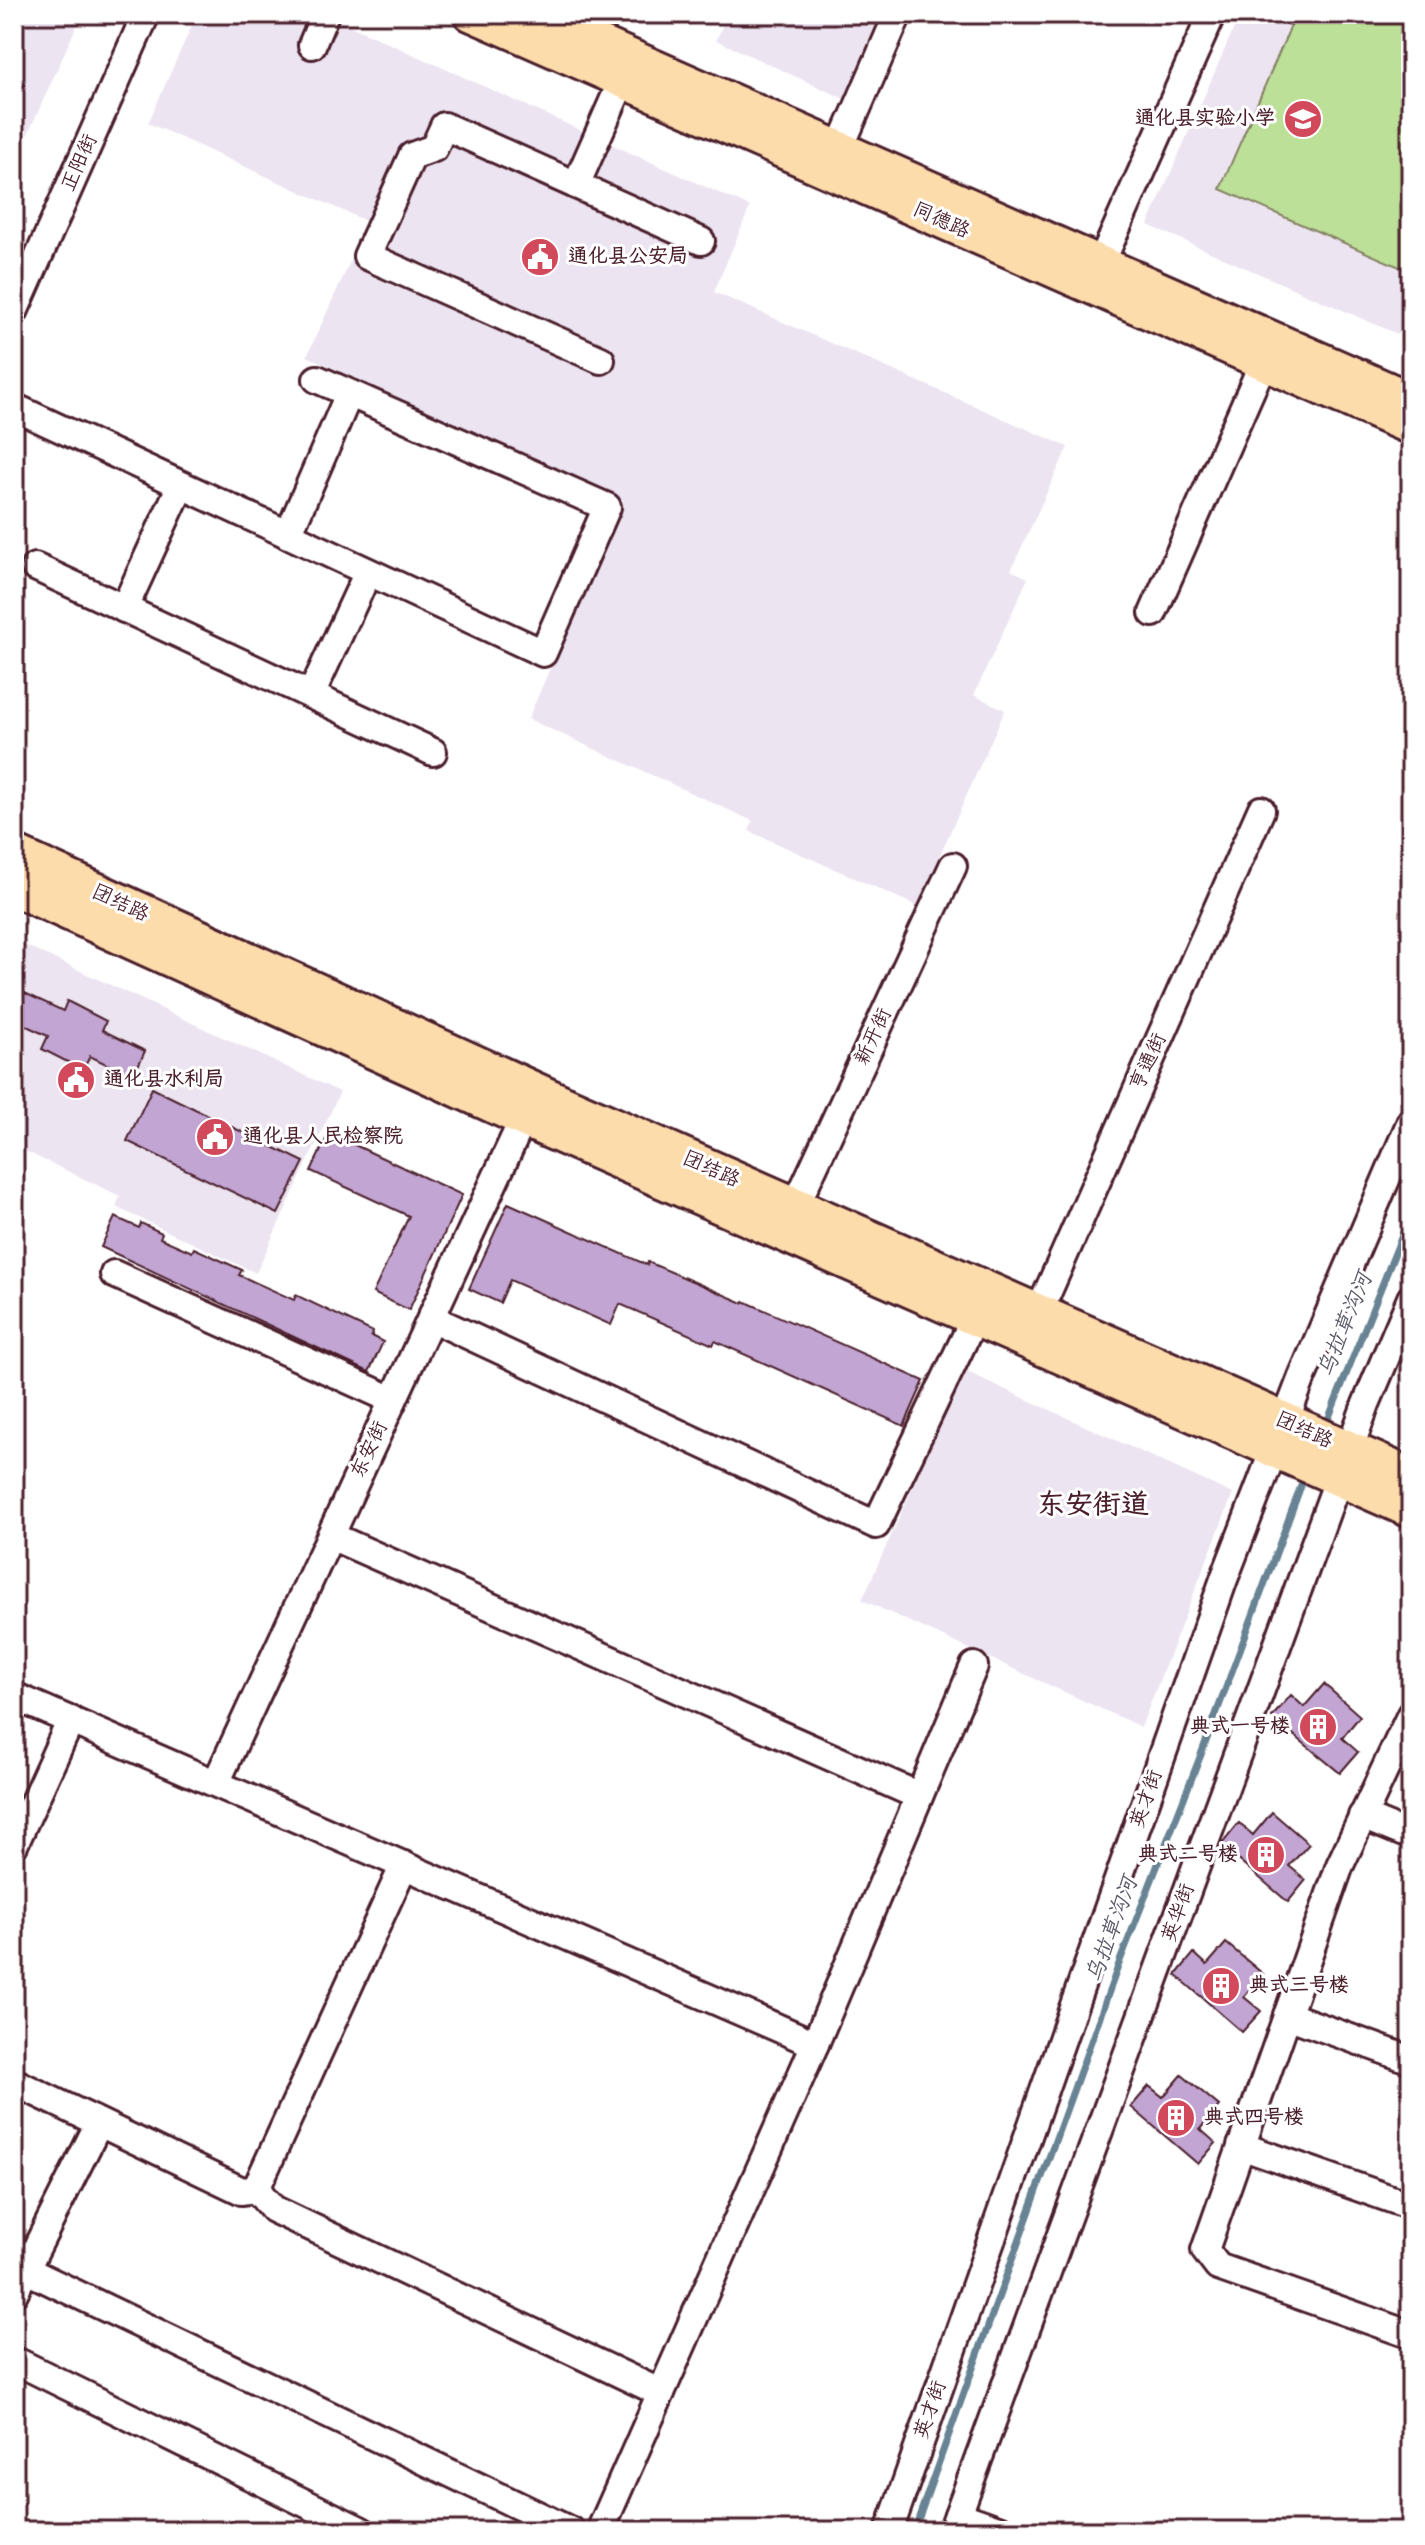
<svg xmlns="http://www.w3.org/2000/svg" width="1425" height="2545" viewBox="0 0 1425 2545" font-family="Kalam,'LXGW WenKai TC',sans-serif">
  <style>
    .built { fill: #ede4f2 }
    .green { fill: #bde099; stroke: #848062; stroke-width: 2 }
    .lines { fill: none; stroke-linecap: round; stroke-linejoin: round }
    .stream { stroke: #678393; stroke-width: 7 }
    .building { fill: #c2a5d2; stroke: #4a1f2b; stroke-width: 2 }
    .minor-casing { stroke: #4a1f2b; stroke-width: 32 }
    .major-casing { stroke: #4a1f2b; stroke-width: 38 }
    .highway-casing { stroke: #4a1f2b; stroke-width: 44 }
    .minor { stroke: #fff; stroke-width: 26 }
    .major { stroke: #fddcac; stroke-width: 32 }
    .highway { stroke: #fddcac; stroke-width: 38 }
    .labels { text-anchor: middle; dominant-baseline: central; stroke-width: 6; stroke-linejoin: round; paint-order: stroke }
    .poi-label { font-size: 20px; font-weight: bold; fill: #4a1f2b; stroke: #fff; text-anchor: start }
    .street-label { font-size: 20px; fill: #4a1f2b; stroke: #fff }
    .water-label { font-size: 22px; font-style: italic; fill: #5b5968; stroke: #fff }
    .district-label { font-size: 28px; font-weight: bold; fill: #4a1f2b; stroke: #fff }
  </style>
  <rect width="100%" height="100%" fill="#fff"/>
  <filter id="ink" filterUnits="userSpaceOnUse"><feTurbulence type="fractalNoise" baseFrequency=".0125" numOctaves="2"/><feDisplacementMap in="SourceGraphic" scale="16" xChannelSelector="R" yChannelSelector="G"/><feConvolveMatrix kernelMatrix="1 2 1 2 8 2 1 2 1" color-interpolation-filters="sRGB"/></filter>
  <g filter="url(#ink)">
    <g class="built">
      <path d="M14 14H82L14 165Z"/>
      <path d="M197 14H324L750 207 714 292 1068 447 1011 570 1028 578 974 695 1005 710 917 906 749 831 753 821 528 719 623 500 307 356 368 222 148 123Z"/>
      <path d="M728 14H887L849 101 716 40Z"/>
      <path d="M1240 14H1411V340L1148 225Z"/>
      <path d="M14 940 340 1092 256 1273 116 1207 120 1196 14 1146Z"/>
      <path d="M965 1371 1233 1494 1141 1727 862 1600Z"/>
    </g>
    <path class="green" d="M1296 14H1411V272L1220 189Z"/>
    <g class="lines">
      <g class="stream">
        <path d="M1325 1427 1411 1213"/>
        <path d="M914 2531 1120 1961 1202 1752 1305 1475"/>
      </g>
    </g>
    <g class="building">
      <path d="M14 988 63 1011 67 1001 106 1021 102 1030 145 1051 133 1077 90 1056 83 1070 42 1049 48 1036 14 1020Z"/>
      <path d="M152 1088 304 1162 278 1214 127 1141Z"/>
      <path d="M329 1133 462 1195 409 1310 373 1293 409 1216 311 1171Z"/>
      <path d="M508 1203 647 1265 648 1262 743 1303 744 1301 924 1381 904 1426 715 1341 713 1345 620 1304 611 1325 510 1280 500 1303 469 1289Z"/>
      <path d="M115 1217 139 1228 141 1223 162 1233 160 1238 192 1252 194 1248 242 1270 239 1275 294 1300 296 1295 373 1332 371 1336 383 1342 369 1372 101 1247Z"/>
      <path d="M1324 1684 1360 1716 1342 1738 1358 1752 1340 1773 1272 1717 1291 1695 1304 1707Z"/>
      <path d="M1272 1812 1309 1844 1289 1866 1306 1880 1288 1902 1221 1845 1239 1823 1253 1835Z"/>
      <path d="M1226 1943 1263 1974 1244 1997 1261 2011 1242 2032 1176 1975 1194 1953 1207 1965Z"/>
      <path d="M1182 2075 1219 2106 1200 2129 1216 2143 1198 2164 1131 2107 1149 2086 1163 2097Z"/>
    </g>
    <g class="lines">
      <defs>
        <g id="minor">
          <path d="M312 45 325 14"/>
          <path d="M840 148 898 14"/>
          <path d="M576 185 622 81"/>
          <path d="M1101 263 1212 14"/>
          <path d="M14 312 146 14"/>
          <path d="M601 360 367 256 412 156 434 148 444 126 701 241"/>
          <path d="M14 407 543 653 607 507 317 379"/>
          <path d="M288 535 349 394"/>
          <path d="M35 567 433 752"/>
          <path d="M124 609 181 485"/>
          <path d="M1153 613 1263 363"/>
          <path d="M311 695 368 572"/>
          <path d="M795 1207 953 866"/>
          <path d="M114 1274 393 1400"/>
          <path d="M1038 1314 1261 810"/>
          <path d="M431 1318 876 1525 975 1317"/>
          <path d="M331 1536 919 1796"/>
          <path d="M14 1696 815 2044"/>
          <path d="M1411 1714 1340 1865 1205 2250 1218 2267 1411 2335"/>
          <path d="M216 1783 524 1117"/>
          <path d="M1362 1816 1411 1836"/>
          <path d="M14 1845 71 1720"/>
          <path d="M1287 2015 1411 2060"/>
          <path d="M14 2082 242 2191 256 2189 404 1865"/>
          <path d="M1241 2146 1411 2206"/>
          <path d="M256 2189 273 2209 661 2393"/>
          <path d="M14 2264 571 2531"/>
          <path d="M14 2293 99 2123"/>
          <path d="M14 2360 362 2531"/>
          <path d="M958 2515 1004 2531"/>
          <path d="M600 2531 815 2044 974 1666"/>
          <path d="M889 2531 1224 1579 1302 1377 1411 1121"/>
          <path d="M952 2531 1366 1404 1411 1298"/>
        </g>
        <g id="major">
          <path d="M470 14 1411 428"/>
          <path d="M535 14 1411 399"/>
        </g>
        <g id="highway">
          <path d="M14 855 561 1104 1411 1478"/>
          <path d="M14 886 550 1129 1411 1508"/>
        </g>
      </defs>
      <use href="#minor" class="minor-casing"/>
      <use href="#major" class="major-casing"/>
      <use href="#highway" class="highway-casing"/>
      <use href="#minor" class="minor"/>
      <use href="#major" class="major"/>
      <use href="#highway" class="highway"/>
    </g>
  </g>
  <defs>
    <symbol id="school-disc" viewBox="-11 -11 22 22"><circle r="9.5" fill="#d1495b" stroke="#fff"/><path d="M0-5L7-2L0 1L-7-2ZM-4 1L0 2.5L4 1V4Q0 6-4 4Z" fill="#fff"/></symbol>
    <symbol id="civic-disc" viewBox="-11 -11 22 22"><circle r="9.5" fill="#d1495b" stroke="#fff"/><path d="M-.6-6.5H3V-4.5H.6V-3L4-1V1h2V6H-6V1h2V-1L-.6-3ZM-1.2 2.5V6h2.4V2.5Z" fill="#fff"/></symbol>
    <symbol id="building-disc" viewBox="-11 -11 22 22"><circle r="9.5" fill="#d1495b" stroke="#fff"/><path d="M-4-6H4V6H1V3H-1V6H-4ZM-2.5-4.3h1.7v1.8h-1.7ZM.8-4.3h1.7v1.8H.8ZM-2.5-1h1.7V.8h-1.7ZM.8-1h1.7V.8H.8Z" fill="#fff"/></symbol>
  </defs>
  <g fill-rule="evenodd">
    <use href="#school-disc" x="1281" y="97" width="44" height="44"/>
    <use href="#civic-disc" x="518" y="235" width="44" height="44"/>
    <use href="#civic-disc" x="54" y="1058" width="44" height="44"/>
    <use href="#civic-disc" x="193" y="1115" width="44" height="44"/>
    <use href="#building-disc" x="1296" y="1705" width="44" height="44"/>
    <use href="#building-disc" x="1244" y="1833" width="44" height="44"/>
    <use href="#building-disc" x="1199" y="1964" width="44" height="44"/>
    <use href="#building-disc" x="1154" y="2096" width="44" height="44"/>
  </g>
  <g class="labels">
    <g class="poi-label">
      <text x="1275" y="119" text-anchor="end">通化县实验小学</text>
      <text x="568" y="257">通化县公安局</text>
      <text x="104" y="1080">通化县水利局</text>
      <text x="243" y="1137">通化县人民检察院</text>
      <text x="1290" y="1727" text-anchor="end">典式一号楼</text>
      <text x="1238" y="1855" text-anchor="end">典式二号楼</text>
      <text x="1249" y="1986">典式三号楼</text>
      <text x="1204" y="2118">典式四号楼</text>
    </g>
    <g class="street-label">
      <text transform="translate(80 163) rotate(-66)">正阳街</text>
      <text transform="translate(941 221) rotate(24)">同德路</text>
      <text transform="translate(120 904) rotate(25)">团结路</text>
      <text transform="translate(874 1037) rotate(-65)">新开街</text>
      <text transform="translate(1149 1062) rotate(-66)">亨通街</text>
      <text transform="translate(711 1170) rotate(24)">团结路</text>
      <text transform="translate(1304 1431) rotate(24)">团结路</text>
      <text transform="translate(370 1450) rotate(-65)">东安街</text>
      <text transform="translate(1147 1799) rotate(-71)">英才街</text>
      <text transform="translate(1179 1913) rotate(-70)">英华街</text>
      <text transform="translate(931 2410) rotate(-71)">英才街</text>
    </g>
    <g class="water-label">
      <text transform="translate(1346 1325) rotate(-68)">乌拉草沟河</text>
      <text transform="translate(1113 1930) rotate(-70)">乌拉草沟河</text>
    </g>
    <g class="district-label">
      <text x="1093" y="1505">东安街道</text>
    </g>
  </g>
  <rect width="1425" height="2545" fill="none" stroke="#fff" stroke-width="48"/>
  <rect x="24" y="24" width="1377" height="2497" fill="none" stroke="#4a1f2b" stroke-width="3" filter="url(#ink)"/>
</svg>
